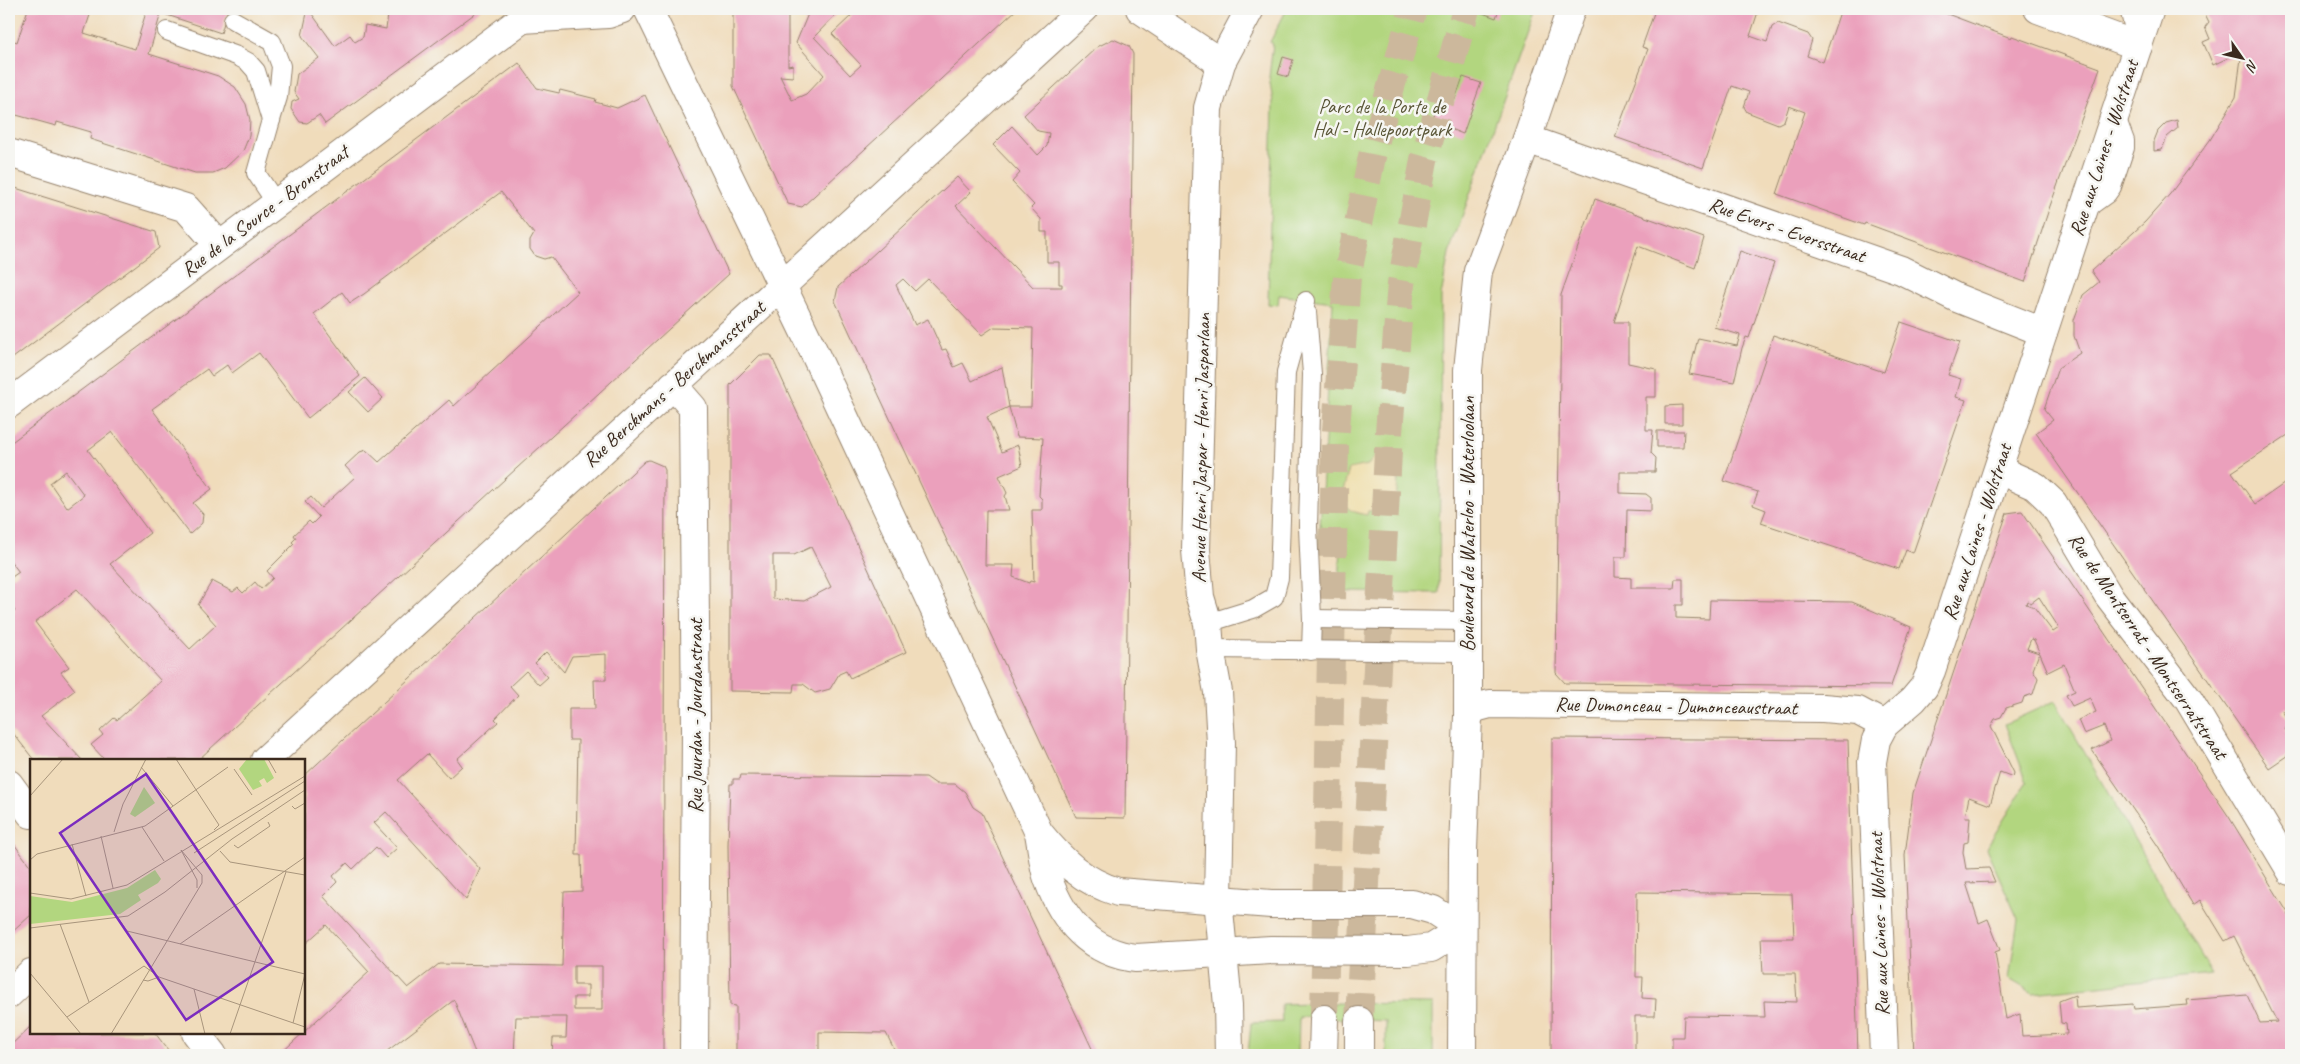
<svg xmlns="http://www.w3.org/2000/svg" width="2300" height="1064" viewBox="0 0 2300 1064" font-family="Caveat,sans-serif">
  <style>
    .green { fill: #b2d67f; stroke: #76804e }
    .sand { fill: #eeda9e; stroke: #94825e }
    .building { fill: #eba0bc; fill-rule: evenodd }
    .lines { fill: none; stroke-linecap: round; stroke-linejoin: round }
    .highway-tunnel { stroke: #ccb89c; stroke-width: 28; stroke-dasharray: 28 14; stroke-linecap: butt }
    .lane-casing { stroke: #96836c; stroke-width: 20 }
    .street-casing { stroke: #96836c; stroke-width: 30 }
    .secondary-casing { stroke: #96836c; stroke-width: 30 }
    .primary-casing { stroke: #96836c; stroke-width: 30 }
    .highway-casing { stroke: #96836c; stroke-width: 30 }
    .lane { stroke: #fff; stroke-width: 18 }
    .street { stroke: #fff; stroke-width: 28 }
    .secondary { stroke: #fff; stroke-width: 28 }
    .primary { stroke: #fff; stroke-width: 28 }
    .highway { stroke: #fff; stroke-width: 28 }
    .labels { text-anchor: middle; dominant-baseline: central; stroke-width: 5; stroke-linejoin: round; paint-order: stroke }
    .park-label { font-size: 20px; fill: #595536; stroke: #f6f6f2 }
    .street-label { font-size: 20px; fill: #3b2a1e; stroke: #f6f6f2 }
    .inset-road { fill: none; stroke: #a8957c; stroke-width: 1 }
    .view { fill: #7b2cbf; fill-opacity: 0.15; stroke: #7b2cbf; stroke-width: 2.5 }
    .inset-edge { fill: none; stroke: #3b2a1e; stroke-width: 2.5 }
  </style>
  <rect width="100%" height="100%" fill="#f6f6f2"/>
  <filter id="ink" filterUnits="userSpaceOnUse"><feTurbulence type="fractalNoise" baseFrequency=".02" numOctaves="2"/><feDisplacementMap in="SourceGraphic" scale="10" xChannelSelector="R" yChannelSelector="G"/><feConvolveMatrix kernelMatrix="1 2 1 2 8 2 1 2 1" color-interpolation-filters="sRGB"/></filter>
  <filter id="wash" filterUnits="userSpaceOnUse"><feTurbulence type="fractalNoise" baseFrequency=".0096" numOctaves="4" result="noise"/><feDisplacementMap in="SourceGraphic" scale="20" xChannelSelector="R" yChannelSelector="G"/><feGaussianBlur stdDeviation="1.12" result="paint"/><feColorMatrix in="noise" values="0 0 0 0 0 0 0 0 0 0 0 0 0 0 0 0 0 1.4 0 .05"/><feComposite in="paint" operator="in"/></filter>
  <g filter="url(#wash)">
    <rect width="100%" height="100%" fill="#f0dcbb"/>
    <g class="green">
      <path d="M1287 9H1536L1449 253 1441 296 1439 593 1339 592 1341 542 1319 544 1333 302 1279 295 1278 305 1268 304 1273 102 1269 77 1273 44 1270 42Z"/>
      <path d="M2055 701 2212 974 2033 993 2009 979 2018 919 1986 848 2027 782 2005 724Z"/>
      <path d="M1312 1003V1010H1327V1003L1433 1004V1055H1386V1021L1299 1017 1298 1055H1248L1251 1023 1282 1022 1281 1004Z"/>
    </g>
    <path class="sand" d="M1381 449 1399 473 1395 508 1368 511 1367 515C1355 513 1345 510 1341 498L1349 469 1368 465Z"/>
    <g id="blocks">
      <g class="building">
        <path d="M28 9H92L84 33 135 49 147 9H228L221 33 161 13 149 54 218 76 235 87 246 104 250 120 249 136 243 151 225 168 213 173H195L90 139 91 132 57 122 56 126 9 113V39L17 42Z"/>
        <path d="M289 9H308L307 13 312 14 335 46 350 35 355 42 363 37 365 25 386 29 388 15 363 9H481L325 124 319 115 307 123 300 122 291 109 292 102 299 99 294 92 297 74 319 58 302 36 307 13Z"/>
        <path d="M733 9H788V66L793 65V77L780 76 792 100 806 94 824 75 796 43 810 9H841L814 37 850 75 861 65 832 34 852 15 847 9H1017L802 207 788 204 733 86Z"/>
        <path d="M1478 9H1499L1496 18 1477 11Z"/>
        <path d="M1662 9H1759L1750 36 1767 42 1772 27 1778 23 1808 34 1812 40 1807 56 1823 62 1841 9H1934L2011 38 2012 36 2100 68 2050 206 2025 282 1865 223 1864 225 1777 194 1805 112 1789 106 1784 121 1778 124 1747 112 1744 107 1749 92 1732 86 1703 168 1615 137 1648 49 1642 47 1655 10 1661 12Z"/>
        <path d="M2208 9H2255L2260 11 2261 9H2291V433L2232 472 2255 504 2291 479V711L2288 707 2282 711 2291 725 2285 729 2291 738V753L2269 768 2036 433 2053 420 2044 409 2058 368 2080 353 2074 336V320L2083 295 2099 282 2091 271 2145 222 2170 194 2210 140 2236 97 2241 58 2234 55 2213 65 2203 42 2210 39 2205 27 2209 22 2206 16Z"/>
        <path d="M1113 39 1129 46 1133 54 1125 818 1076 817 835 301 838 287 957 177 971 192 956 206 1033 287H1062V284H1059V262H1047V232H1041V219L1031 208 1034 205 1012 182 1020 173 993 145 1012 126 1038 155 1047 146 1049 133 1038 131 1024 115 1097 47ZM903 279 915 291 928 279 982 335 994 327 1033 328 1031 407H1009L1002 367 972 381 963 363 954 367 946 349 942 350 928 319 915 325 896 285ZM1009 407 1017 437 1043 438 1039 496 1042 499V510H1032L1034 582 1030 581 1029 583 1013 577 1014 565H985L986 510H1009L1005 496 1007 493 999 476 1022 466 1018 445 1002 452 987 417Z"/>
        <path d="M1283 57 1293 60 1288 77 1278 74Z"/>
        <path d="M519 63 537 88 559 93 560 90 596 99 595 102 617 108 645 95 729 274 198 760H105L91 745 103 735 100 731 114 718 117 720 161 681 77 589 35 622 69 667 61 672 75 690 41 716 82 760H34L9 728V616L15 611 9 603V579L19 572 9 559V444ZM501 192 534 234 530 241V249L535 256 544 259 551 257 578 292 454 406 449 400 379 462 366 450 360 452 345 466 355 477 321 508 311 497 305 502 319 517 312 524 309 521 294 535 296 538 292 542 294 544 267 571 273 578 261 589 255 582 243 593 238 588 233 592 212 581 198 605 216 625 190 649 110 564 150 533 88 450 112 432 190 534 202 523 203 514 193 503 212 489 152 409 207 369 212 376 227 365 232 373 259 353 308 418 360 376 314 314 342 292 350 303 364 294ZM66 471 84 495 67 508 50 483Z"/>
        <path d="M1463 77 1481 83 1463 134 1445 127 1447 123 1432 118 1439 97 1454 102Z"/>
        <path d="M2177 120 2178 128 2167 137 2162 150 2154 151V141L2158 131 2166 123Z"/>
        <path d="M9 186 156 232 159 248 9 361Z"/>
        <path d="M1595 199 1704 238 1695 268 1638 246 1614 322H1628V363L1656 369V397H1646V430H1653L1651 453 1656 458 1655 472H1620V493L1646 494 1651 498V511L1627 510 1626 557H1615V577L1631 578V588H1674L1675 579H1683V605H1676V618L1709 619 1710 600 1852 602 1911 627 1891 686 1565 683 1556 673 1561 295Z"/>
        <path d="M1740 251 1774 263 1749 338 1746 337 1742 348 1734 382 1689 374 1698 338 1737 346 1740 335 1714 327Z"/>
        <path d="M1901 322 1960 342 1948 375 1961 379 1956 397 1966 400 1913 553 1906 550 1899 569 1761 523 1766 510 1753 505 1758 492 1724 481 1773 335 1884 372Z"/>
        <path d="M760 355H771L906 652 850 678 846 671 839 674 830 689 815 693 803 684H794L793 692 730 691V385ZM811 547 831 587 804 601 773 599V555H794Z"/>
        <path d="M365 378 383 398 368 412 349 392Z"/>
        <path d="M1682 405V424H1665V406Z"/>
        <path d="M1657 431H1684L1683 447H1657Z"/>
        <path d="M649 460 663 466 665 470 663 1055H552L553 1038H566L567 1017H516L514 1055H476L454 1000 382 1055H279L369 972 326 925 305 944 304 943V776L645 461ZM546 652 564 672 572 656 606 654V680H594L595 709H569V740H578L576 855H581L582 891 564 892 562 966 439 964 408 988 323 896 337 882 333 876 347 863 353 869 376 847 386 858 397 848 374 823 386 812 466 900 480 869 398 780 427 754 449 778 462 766 457 759 498 722 495 719 518 695 510 686 526 671 539 685 548 677 535 663ZM574 966H602V1010H574V997H588V985H574Z"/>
        <path d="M2022 511 2229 817 2288 913 2291 921V1053L2264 1055H1914L1905 855 1913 793 2007 513ZM2039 597 2059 628 2053 632 2034 607 2026 604 2027 601 2031 603ZM2031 639 2034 640 2048 672 2064 664 2075 691 2066 695 2072 706 2090 698 2096 712 2078 720 2084 734 2104 726 2110 741 2092 750 2158 846 2193 905 2200 900 2225 941 2234 936 2277 1022 2260 1023 2247 995 2187 1000 2188 1005 2134 1009 2133 1004 2076 1008 2075 995 2059 1001 2061 1023 2066 1024 2067 1034 2022 1036 2020 1014 2006 1019 1995 952 2000 950 1988 919 1979 923 1966 883 1995 882 1989 868 1966 869 1963 852 1964 843 1968 842 1970 817H1965L1969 797 1990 805 2000 772 2013 777 2014 773 1991 726 1995 719 2001 717 2006 708 2022 703 2024 697 2033 694 2038 678 2033 670 2039 653 2027 649Z"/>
        <path d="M1552 738 1848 740 1858 1055H1672V1037H1683L1684 1016 1765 1017 1764 1001 1797 1002 1795 974H1763L1761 938H1794L1792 894 1637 892 1636 977H1643L1642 998 1656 999 1655 1016H1635V1055H1551Z"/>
        <path d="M741 775 926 777 936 784H955L965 792 973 807 982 813 1095 1055H897L886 1033 819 1032V1055H736V1006L730 1005 728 845 730 784H733V779H740Z"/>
        <path d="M9 837 31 867V915L9 935Z"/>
        <path d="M31 1026V1033H155L172 1055H9V1047Z"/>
      </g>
    </g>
  </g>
  <g filter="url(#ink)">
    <use href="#blocks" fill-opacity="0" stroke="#96836c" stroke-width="1"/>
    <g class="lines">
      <g class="highway-tunnel">
        <path d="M1324 1019 1335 444 1347 277 1374 147 1413 9"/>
        <path d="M1359 1021 1389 432 1401 284 1424 160 1466 9"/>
      </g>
      <defs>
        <g id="lane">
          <path d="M2129 9 2137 42"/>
          <path d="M233 20 272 42 281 66 278 97 271 120"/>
          <path d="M167 31 237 56 248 62 256 71 271 120 256 173 276 203"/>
          <path d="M2082 212 2107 194 2112 187 2125 148V141L2115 114"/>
          <path d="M1307 312 1312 374 1308 527 1312 619 1311 651"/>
          <path d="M1312 619 1466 621"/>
          <path d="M1208 623 1253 609 1274 597 1279 578 1286 372 1306 301"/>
          <path d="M1210 649 1467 652"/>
        </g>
        <g id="street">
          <path d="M1140 9 1221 63"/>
          <path d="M2038 9 2138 46"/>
          <path d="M522 19 608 14 622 9"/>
          <path d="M1527 139 1901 270 1957 298 2043 332"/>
          <path d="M9 153 186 208 219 245"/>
          <path d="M673 385 693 408 696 728 694 1055"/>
          <path d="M9 404 522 19"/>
          <path d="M1999 470 2035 486 2053 503 2108 595 2188 699 2291 871"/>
          <path d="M1468 716 1475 708 1490 704 1823 708 1858 711 1884 725"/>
          <path d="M265 760 1084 9"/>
          <path d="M9 784 31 814"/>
          <path d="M9 994 31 973"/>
          <path d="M196 1033 213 1055"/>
          <path d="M1884 1055 1872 762 1876 740 1884 725 1913 700 1924 687 1931 671 2150 9"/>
        </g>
        <path id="secondary" d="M648 9 813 350 1039 833C1042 848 1043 865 1048 879 1063 921 1091 953 1136 958L1271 950 1408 951 1431 948 1462 929 1433 910 1412 904H1271L1118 892C1082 881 1062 861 1039 833"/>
        <g id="primary">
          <path d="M1229 1055 1228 1005 1218 899 1221 743 1218 692 1210 649 1208 623 1200 597 1196 550 1208 108 1221 63 1250 9"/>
          <path d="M1462 1055 1463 851 1468 716V370L1478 271 1527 139 1571 9"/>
        </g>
        <g id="highway">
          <path d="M1323 1055 1324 1019"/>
          <path d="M1359 1055V1021"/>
        </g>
      </defs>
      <use href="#lane" class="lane-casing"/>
      <use href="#street" class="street-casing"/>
      <use href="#secondary" class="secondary-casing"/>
      <use href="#primary" class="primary-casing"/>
      <use href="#highway" class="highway-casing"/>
      <use href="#lane" class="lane"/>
      <use href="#street" class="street"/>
      <use href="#secondary" class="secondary"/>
      <use href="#primary" class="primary"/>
      <use href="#highway" class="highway"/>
    </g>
  </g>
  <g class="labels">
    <g class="park-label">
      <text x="1382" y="106">Parc de la Porte de<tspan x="1382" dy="23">Hal - Hallepoortpark</tspan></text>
    </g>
    <g class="street-label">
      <text transform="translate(2104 148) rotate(-72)">Rue aux Laines - Wolstraat</text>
      <text transform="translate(265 211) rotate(-37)">Rue de la Source - Bronstraat</text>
      <text transform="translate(1787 230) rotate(19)">Rue Evers - Eversstraat</text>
      <text transform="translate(674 384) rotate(-42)">Rue Berckmans - Berckmansstraat</text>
      <text transform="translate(1201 448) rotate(-89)">Avenue Henri Jaspar - Henri Jasparlaan</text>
      <text transform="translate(1467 524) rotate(-90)">Boulevard de Waterloo - Waterloolaan</text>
      <text transform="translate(1977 532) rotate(-72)">Rue aux Laines - Wolstraat</text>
      <text transform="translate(2148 646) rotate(56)">Rue de Montserrat - Montserratstraat</text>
      <text transform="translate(1676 706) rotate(1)">Rue Dumonceau - Dumonceaustraat</text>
      <text transform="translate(695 716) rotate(-90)">Rue Jourdan - Jourdanstraat</text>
      <text transform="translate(1879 924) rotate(-92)">Rue aux Laines - Wolstraat</text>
    </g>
  </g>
  <g transform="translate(30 759)">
    <rect width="275" height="275" fill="#f0dcbb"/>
    <path d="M217 0H234L244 19 237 24 234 19 229 22 232 27 223 31 209 10ZM114 28 125 44 105 58 100 55ZM125 111 131 120 128 124 108 136 111 141 90 155 0 165V137L42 143 97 129Z" fill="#b2d67f"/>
    <path class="inset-road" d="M146 0 189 66 184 71M238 0 246 14M111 8 143 47M204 10 222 36M0 37 33 0M262 47 265 50 275 44M112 68 134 102M84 73 93 45 116 0M71 77 83 129M42 85 56 137M204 86 208 89 240 67 238 63M151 91 167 121V129M190 92 200 103 275 116M164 94 275 22M0 101 7 95 115 67 198 8M0 134 41 140 97 126 275 17M88 159 97 172 275 215M30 165 59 243M0 169 98 157 135 133 202 80 275 31M150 185 275 98M0 214 51 275M129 218 275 268M113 221 118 222 129 218M164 230 175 275M37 258 114 207 129 218M263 264 275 215M81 275 172 124V116L151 91M200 275 256 113"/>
    <path class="view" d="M116 15 243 203 156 261 30 74Z"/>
    <rect width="275" height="275" class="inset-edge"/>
  </g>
  <rect width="2300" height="1064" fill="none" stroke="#f6f6f2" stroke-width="30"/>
  <g transform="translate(2242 58) rotate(124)" stroke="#f6f6f2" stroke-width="4" paint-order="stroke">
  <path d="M0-4L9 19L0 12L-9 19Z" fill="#3b2a1e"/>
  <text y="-8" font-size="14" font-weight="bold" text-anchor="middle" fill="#3b2a1e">N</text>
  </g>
</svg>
